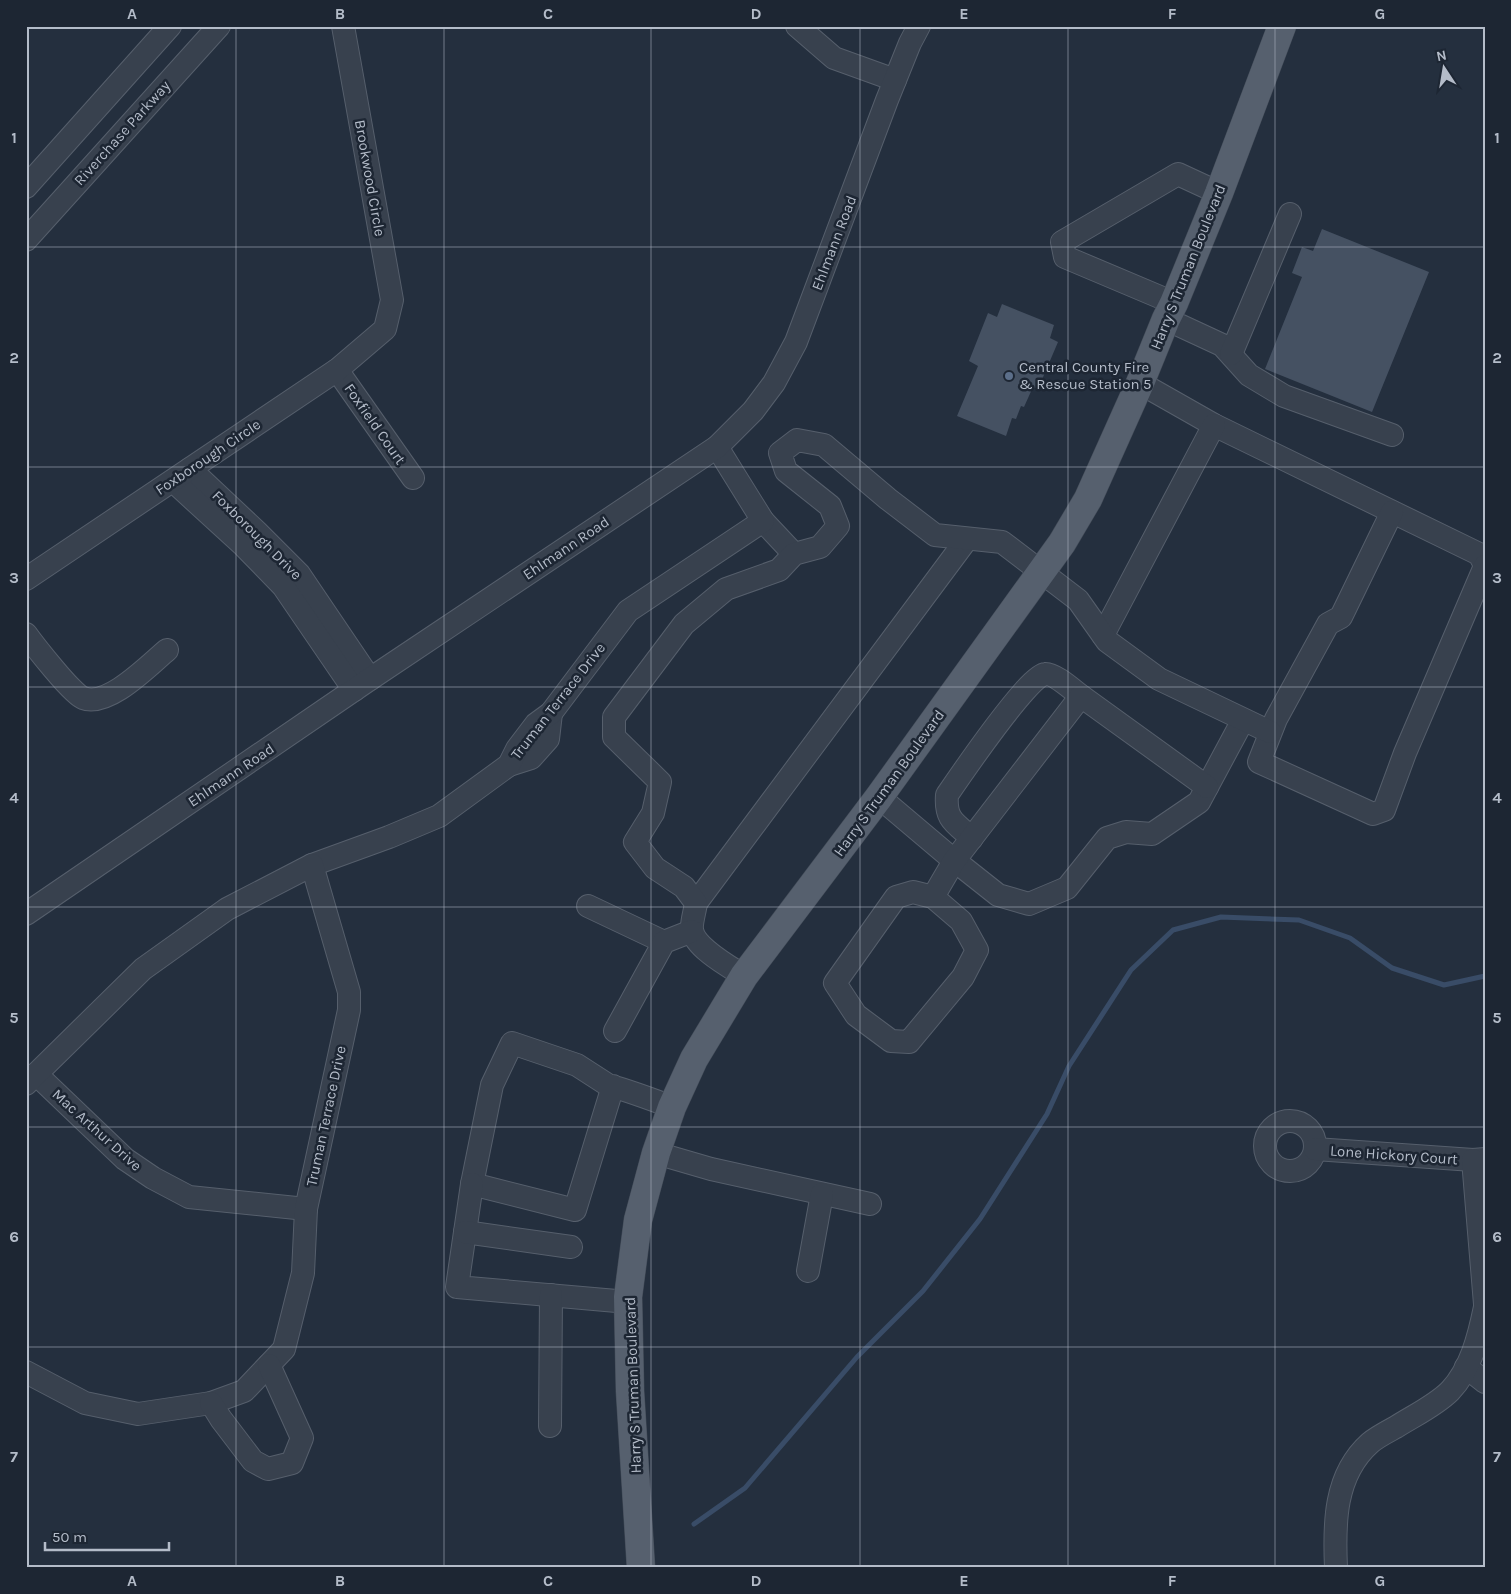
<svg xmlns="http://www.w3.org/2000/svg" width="1511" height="1594" viewBox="0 0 1511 1594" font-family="Karla,sans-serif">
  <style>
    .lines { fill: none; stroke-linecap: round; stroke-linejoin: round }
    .stream { stroke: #394c67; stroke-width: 5 }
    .building { fill: #455162 }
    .minor-casing { stroke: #565f6c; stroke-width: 24 }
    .major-casing { stroke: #414a57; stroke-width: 29 }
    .minor { stroke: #38414e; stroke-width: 22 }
    .major { stroke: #56606e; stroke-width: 28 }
    .grid { fill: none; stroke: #b4bcc9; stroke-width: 1; stroke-opacity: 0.55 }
    .service-dot { fill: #5c6f8a; stroke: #1d2633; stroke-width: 2 }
    .labels { text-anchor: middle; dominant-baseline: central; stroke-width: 5; stroke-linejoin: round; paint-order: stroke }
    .street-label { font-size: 15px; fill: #b4bcc9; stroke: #1d2633 }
    .poi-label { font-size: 15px; fill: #b4bcc9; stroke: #1d2633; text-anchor: start }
    .neatline { fill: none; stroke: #b4bcc9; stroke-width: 2 }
    .grid-label { font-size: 16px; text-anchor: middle; font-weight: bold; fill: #b4bcc9 }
  </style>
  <rect width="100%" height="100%" fill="#242f3e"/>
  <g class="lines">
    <path class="stream" d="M694 1524 745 1488 857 1357 923 1291 980 1219 1047 1114 1069 1066 1131 970 1173 930 1221 917 1299 920 1350 938 1392 968 1444 985 1485 976"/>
  </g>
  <g class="building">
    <path d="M1322 229 1429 272 1372 412 1265 369 1302 277 1292 273 1302 247 1313 251Z"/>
    <path d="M1002 304 1054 325 1050 338 1058 342 1038 389 1033 387 1024 407 1021 406 1016 419 1012 418 1006 436 957 416 978 366 969 361 988 313 997 317Z"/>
  </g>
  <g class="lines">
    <defs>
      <g id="minor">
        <path d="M797 26 834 58 895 80"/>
        <path d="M26 187 170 26"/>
        <path d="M26 240 219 26"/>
        <path d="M1174 303 1065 257 1062 242 1178 174 1219 193"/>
        <path d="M1166 319 1222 345 1249 375 1284 396 1392 435"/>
        <path d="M1231 354 1290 214"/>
        <path d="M337 370 413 478"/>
        <path d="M1140 383 1214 425 1479 554 1485 565"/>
        <path d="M190 469 257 532 299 574 370 679"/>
        <path d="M173 481 244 546 283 586 354 690"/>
        <path d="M1392 512 1341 617 1328 624 1276 719 1259 762 1373 814 1384 810 1405 753 1485 566"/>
        <path d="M763 521 794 554"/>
        <path d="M26 579 337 370 385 329 392 300 343 26"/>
        <path d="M26 634C34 645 73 695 83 698 108 708 149 665 167 650"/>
        <path d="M1103 635 1214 425"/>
        <path d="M509 765 531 758 548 739 551 713"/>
        <path d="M879 797 950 857 998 895 1029 904 1067 888 1107 838 1126 832 1152 834 1199 802 1243 720"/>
        <path d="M972 838C955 823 945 820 947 795 960 776 1029 675 1045 674 1054 673 1073 690 1081 696"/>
        <path d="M312 865 389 837 439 816 509 765 517 749 536 724 551 713 628 611 763 521 717 447"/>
        <path d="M933 897 961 921 977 950 963 977 909 1042 891 1041 856 1015 835 983 896 897 913 892 933 897 954 861 1081 696 1207 787"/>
        <path d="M696 903 967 539"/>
        <path d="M588 906 664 942"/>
        <path d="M26 914 370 679 717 447 753 411 774 383 796 342 887 100 910 43 919 26"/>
        <path d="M744 976C730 967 695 948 692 930 691 923 695 911 696 903L684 887 655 868 635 842 653 813 660 782 614 737V717L684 624 726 589 779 570 794 554 820 547 838 526 830 506 786 471 780 453 797 440 824 445 888 499 935 535 1002 542 1078 600 1107 641 1159 679 1270 732"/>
        <path d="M615 1031 664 942 692 931"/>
        <path d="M36 1074 125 1159 153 1178 189 1197 306 1209"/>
        <path d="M26 1084 143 969 227 909 312 865 349 992V1010L306 1209 303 1273 284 1349 244 1391 211 1403 138 1414 85 1403 26 1372"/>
        <path d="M613 1086 575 1210 472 1184 492 1085 512 1043 577 1065 608 1085C629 1091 651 1099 672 1107"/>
        <circle cx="1290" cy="1146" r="25"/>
        <path d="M1315 1149 1473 1160 1485 1159"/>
        <path d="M656 1153 711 1169 870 1204"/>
        <path d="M1473 1160 1485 1304"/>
        <path d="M472 1184 457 1287 628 1302"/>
        <path d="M465 1232 571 1247"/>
        <path d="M808 1271 822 1194"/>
        <path d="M1466 1367 1485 1382"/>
        <path d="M211 1403 221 1419 253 1461 268 1469 292 1463 302 1438 269 1365"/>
        <path d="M550 1426 551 1295"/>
        <path d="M1336 1568C1334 1524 1334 1475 1370 1443 1377 1437 1387 1432 1396 1427 1413 1416 1435 1406 1450 1391 1471 1369 1479 1336 1485 1307"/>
      </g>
      <path id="major" d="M641 1568 630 1391 628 1297 638 1220 656 1153 672 1107 694 1059 744 976 879 797 1062 543 1088 499 1140 383 1166 319 1174 303 1219 193 1282 26"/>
    </defs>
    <use href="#minor" class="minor-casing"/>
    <use href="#major" class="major-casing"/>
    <use href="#minor" class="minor"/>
    <use href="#major" class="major"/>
  </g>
  <path class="grid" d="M236 26V1568M444 26V1568M651 26V1568M860 26V1568M1068 26V1568M1275 26V1568M26 247H1485M26 467H1485M26 687H1485M26 907H1485M26 1127H1485M26 1347H1485"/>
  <circle class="service-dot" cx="1009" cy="376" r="5"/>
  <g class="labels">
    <g class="street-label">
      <text transform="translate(122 133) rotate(-48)">Riverchase Parkway</text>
      <text transform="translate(370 178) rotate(80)">Brookwood Circle</text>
      <text transform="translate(834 243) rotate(-69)">Ehlmann Road</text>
      <text transform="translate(1188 267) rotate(-68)">Harry S Truman Boulevard</text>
      <text transform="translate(375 424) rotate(55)">Foxfield Court</text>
      <text transform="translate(208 457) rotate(-34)">Foxborough Circle</text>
      <text transform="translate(257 535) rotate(45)">Foxborough Drive</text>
      <text transform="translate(566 548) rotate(-34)">Ehlmann Road</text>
      <text transform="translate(558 701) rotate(-52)">Truman Terrace Drive</text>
      <text transform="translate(231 775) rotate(-34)">Ehlmann Road</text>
      <text transform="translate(889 783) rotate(-54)">Harry S Truman Boulevard</text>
      <text transform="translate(326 1116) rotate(-78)">Truman Terrace Drive</text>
      <text transform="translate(97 1130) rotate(42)">Mac Arthur Drive</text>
      <text transform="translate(1394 1155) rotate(4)">Lone Hickory Court</text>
      <text transform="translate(633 1385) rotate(-92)">Harry S Truman Boulevard</text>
    </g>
    <g class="poi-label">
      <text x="1019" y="367">Central County Fire<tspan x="1019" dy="17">&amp; Rescue Station 5</tspan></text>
    </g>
  </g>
  <rect width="1511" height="1594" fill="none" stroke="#1d2633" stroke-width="55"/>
  <g transform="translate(1444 68) rotate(348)" stroke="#1d2633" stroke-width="4" paint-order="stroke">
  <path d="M0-4L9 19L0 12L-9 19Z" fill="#b4bcc9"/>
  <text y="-8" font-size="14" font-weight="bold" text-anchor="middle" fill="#b4bcc9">N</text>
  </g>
  <path d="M45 1542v8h124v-8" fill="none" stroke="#b4bcc9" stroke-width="2.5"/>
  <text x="52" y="1542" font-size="15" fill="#b4bcc9" stroke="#1d2633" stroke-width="4" paint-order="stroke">50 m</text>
  <rect x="28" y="28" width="1456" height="1538" class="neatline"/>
  <g class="grid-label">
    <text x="132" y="19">A</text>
    <text x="340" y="19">B</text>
    <text x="548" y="19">C</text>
    <text x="756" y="19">D</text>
    <text x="964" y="19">E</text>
    <text x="1172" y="19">F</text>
    <text x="1380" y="19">G</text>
    <text x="14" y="143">1</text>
    <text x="1497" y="143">1</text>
    <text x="14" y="363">2</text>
    <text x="1497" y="363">2</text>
    <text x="14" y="583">3</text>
    <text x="1497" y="583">3</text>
    <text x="14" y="803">4</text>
    <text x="1497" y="803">4</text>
    <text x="14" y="1023">5</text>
    <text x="1497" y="1023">5</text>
    <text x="14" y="1242">6</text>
    <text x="1497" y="1242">6</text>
    <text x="14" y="1462">7</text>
    <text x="1497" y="1462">7</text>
    <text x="132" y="1586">A</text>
    <text x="340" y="1586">B</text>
    <text x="548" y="1586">C</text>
    <text x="756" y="1586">D</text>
    <text x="964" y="1586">E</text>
    <text x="1172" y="1586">F</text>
    <text x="1380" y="1586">G</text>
  </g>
</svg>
